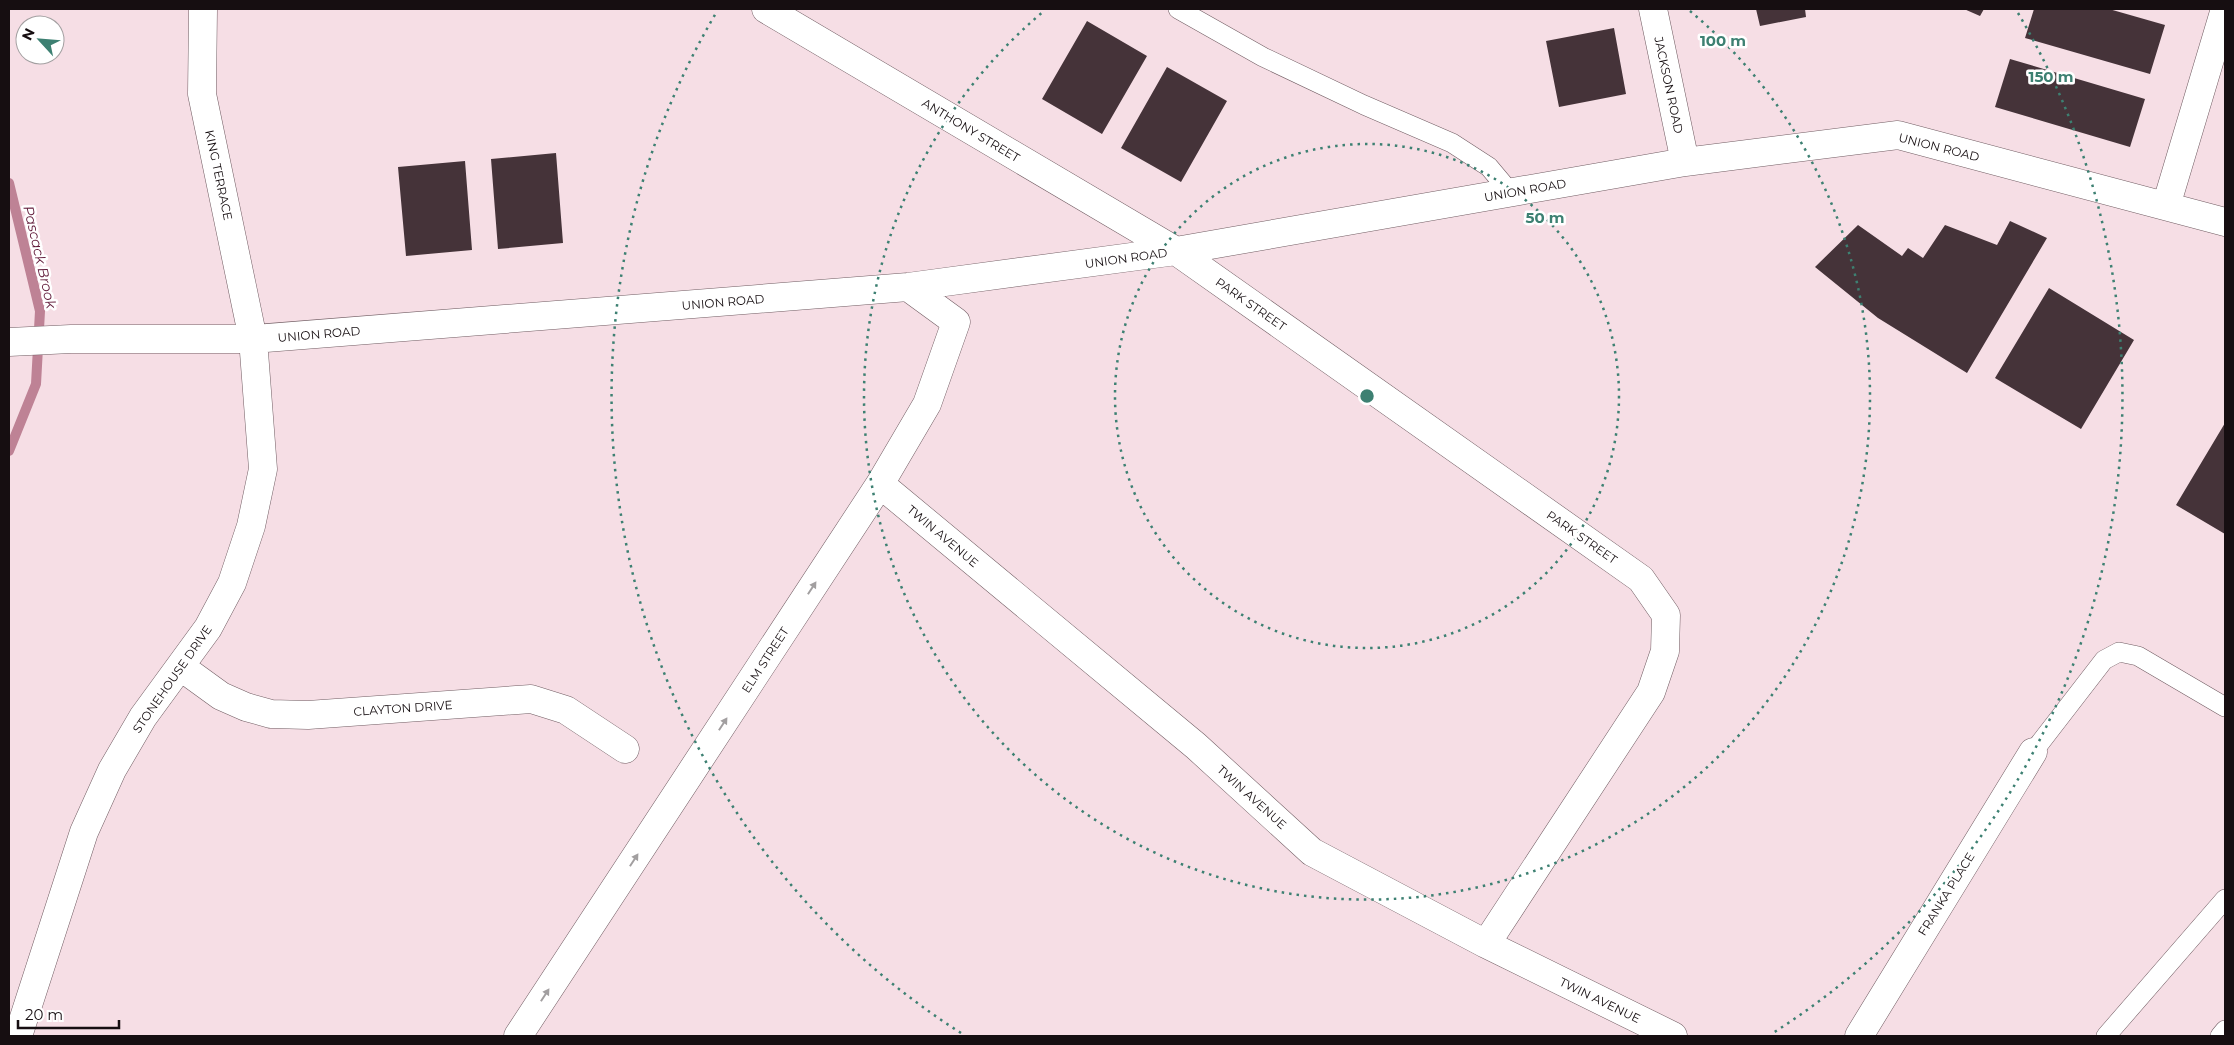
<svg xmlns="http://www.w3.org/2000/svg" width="2234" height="1045" font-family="Montserrat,sans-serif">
<rect width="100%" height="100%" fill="#f6dee5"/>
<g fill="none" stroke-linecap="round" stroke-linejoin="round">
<path stroke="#be8295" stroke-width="10" d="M9,183L40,311L36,384L9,451"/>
</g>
<path fill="#453339" d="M1756,9H1805L1806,17L1760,26Z
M1964,9H1984L1980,16Z
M2034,9H2109L2165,25L2150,74L2025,38Z
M1087,21L1147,56L1102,134L1042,99Z
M1614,28L1626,94L1559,107L1546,41Z
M2010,59L2145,99L2130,147L1995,107Z
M1167,67L1227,101L1181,182L1121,148Z
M556,153L563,243L498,249L491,159Z
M465,161L472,250L406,256L398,167Z
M2010,221L2047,238L1967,373L1878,318L1815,267L1858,225L1902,256L1908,248L1923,258L1945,225L1997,245Z
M2049,288L2134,340L2081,429L1995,378Z
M2225,423V534L2176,505Z"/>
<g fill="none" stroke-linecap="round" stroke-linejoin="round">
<defs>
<path id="service" d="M1178,9L1263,57L1364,105L1452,143L1489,167L1510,192
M2033,752L2104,660L2119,652L2138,656L2225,707
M2106,1036L2225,899
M2220,1036L2225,1030"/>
<path id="minor" d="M766,9L1176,251L1641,579L1666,615L1665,651L1651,692L1486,944
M1653,9L1685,162
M2166,206L2225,9
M9,342L71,339H253L908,287L1176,251L1685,162L1898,135L2225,222
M880,484L1196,746L1312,852L1486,944L1673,1036
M181,667L221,696L246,707L271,714L308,715L531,699L566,710L625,749
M18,1036L84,832L112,770L143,717L208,628L232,583L251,526L263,469L253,339L202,94L203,9
M518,1036L880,484L927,404L956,322L908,287
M1859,1036L2033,752"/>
</defs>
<use href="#service" stroke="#715d63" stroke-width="20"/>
<use href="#minor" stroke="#715d63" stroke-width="29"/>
<use href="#service" stroke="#fff" stroke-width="19"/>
<use href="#minor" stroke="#fff" stroke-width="28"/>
</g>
<defs><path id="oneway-solid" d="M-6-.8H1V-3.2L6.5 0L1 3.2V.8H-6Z" transform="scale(1.25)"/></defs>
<g fill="#a29fa0">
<use href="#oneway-solid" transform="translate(812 588) rotate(-57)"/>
<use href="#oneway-solid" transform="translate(723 724) rotate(-57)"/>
<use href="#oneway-solid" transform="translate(634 860) rotate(-57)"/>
<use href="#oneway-solid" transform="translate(545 995) rotate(-57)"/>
</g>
<g fill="none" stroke="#3d8072" stroke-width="2.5" stroke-dasharray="2.5 5">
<circle cx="1367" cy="396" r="252"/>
<path d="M1690 11A503 503 0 1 1 1044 11"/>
<path d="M961 1033A755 755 0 0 1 716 13M2018 13A755 755 0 0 1 1773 1033"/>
</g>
<g text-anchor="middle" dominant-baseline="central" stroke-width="5" stroke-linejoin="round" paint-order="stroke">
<g font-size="12" fill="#160e11" stroke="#fff">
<text transform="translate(1669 85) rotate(78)">JACKSON ROAD</text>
<text transform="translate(971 130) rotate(31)">ANTHONY STREET</text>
<text transform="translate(1939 147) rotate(14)">UNION ROAD</text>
<text transform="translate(219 175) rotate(78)">KING TERRACE</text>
<text transform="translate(1525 190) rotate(-10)">UNION ROAD</text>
<text transform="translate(1126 258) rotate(-8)">UNION ROAD</text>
<text transform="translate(723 302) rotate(-5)">UNION ROAD</text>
<text transform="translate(1251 304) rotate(35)">PARK STREET</text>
<text transform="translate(319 334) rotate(-5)">UNION ROAD</text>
<text transform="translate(943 536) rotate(40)">TWIN AVENUE</text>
<text transform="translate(1582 537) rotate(35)">PARK STREET</text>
<text transform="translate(765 660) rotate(-57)">ELM STREET</text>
<text transform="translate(172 679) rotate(-55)">STONEHOUSE DRIVE</text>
<text transform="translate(403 708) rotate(-4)">CLAYTON DRIVE</text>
<text transform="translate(1252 797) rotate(42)">TWIN AVENUE</text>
<text transform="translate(1946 894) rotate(-58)">FRANKA PLACE</text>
<text transform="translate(1600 1000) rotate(26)">TWIN AVENUE</text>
</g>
<g font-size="14" font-style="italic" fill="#5d1535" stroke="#fff">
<text transform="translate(40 257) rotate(77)">Pascack Brook</text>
</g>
</g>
<circle cx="1367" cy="396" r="8" fill="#3d8072" stroke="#fff" stroke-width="2.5"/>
<g font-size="15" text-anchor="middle" font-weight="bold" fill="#3d8072" stroke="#fff" stroke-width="5" stroke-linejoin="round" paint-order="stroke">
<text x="1723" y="46">100 m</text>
<text x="2051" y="82">150 m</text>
<text x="1545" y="223">50 m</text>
</g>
<rect width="2234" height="1045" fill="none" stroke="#160e11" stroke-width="20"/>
<g transform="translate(40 40) rotate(296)"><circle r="24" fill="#ffffff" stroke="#a29fa0"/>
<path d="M0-4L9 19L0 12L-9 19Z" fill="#3d8072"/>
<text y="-8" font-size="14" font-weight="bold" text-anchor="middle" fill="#160e11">N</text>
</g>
<path d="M18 1020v8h101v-8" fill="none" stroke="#160e11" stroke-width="2.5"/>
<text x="25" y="1020" font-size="15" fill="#160e11" stroke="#ffffff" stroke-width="4" paint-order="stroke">20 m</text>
</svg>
